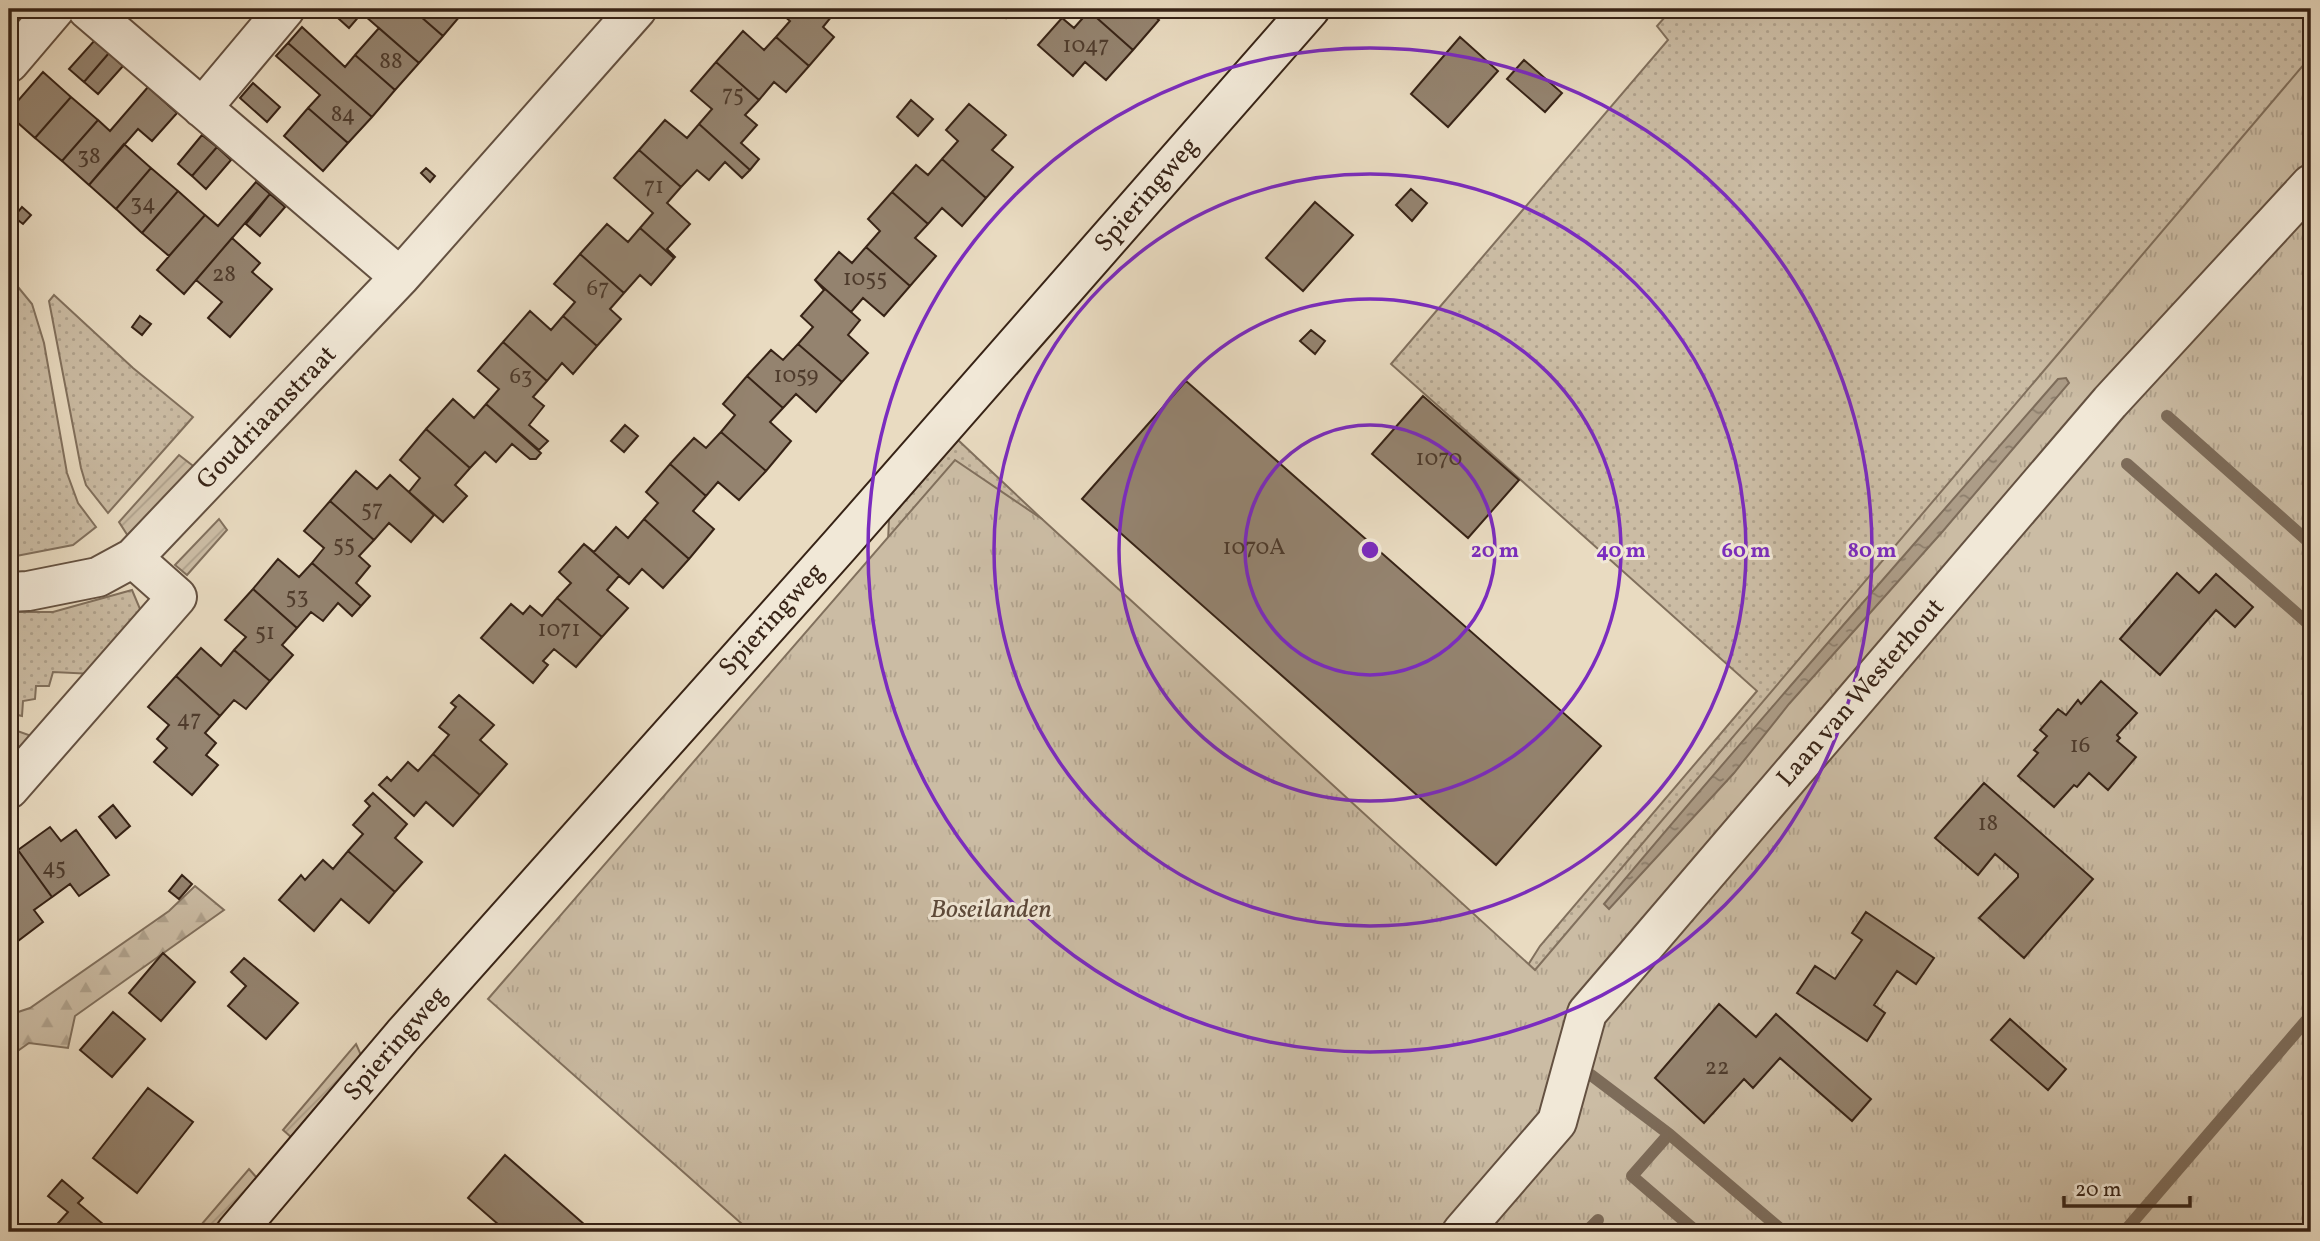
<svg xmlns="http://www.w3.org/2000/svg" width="2320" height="1241" font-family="Vollkorn,serif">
<defs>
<pattern id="grass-dots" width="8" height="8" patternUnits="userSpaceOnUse" patternTransform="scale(1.75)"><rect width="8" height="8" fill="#cbbca4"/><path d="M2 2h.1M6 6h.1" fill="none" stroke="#afa18c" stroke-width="1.8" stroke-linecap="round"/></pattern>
<pattern id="forest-firs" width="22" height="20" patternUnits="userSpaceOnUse" patternTransform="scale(1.75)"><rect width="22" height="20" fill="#cbbca4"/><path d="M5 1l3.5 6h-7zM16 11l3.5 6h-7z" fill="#afa18c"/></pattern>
<pattern id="park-tufts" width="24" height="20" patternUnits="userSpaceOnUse" patternTransform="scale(1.75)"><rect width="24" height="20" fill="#cbbca4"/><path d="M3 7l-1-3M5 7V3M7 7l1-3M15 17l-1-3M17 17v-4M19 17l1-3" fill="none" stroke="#afa18c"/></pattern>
<pattern id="garden-furrows" width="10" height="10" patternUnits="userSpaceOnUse" patternTransform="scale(1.75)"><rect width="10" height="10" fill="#cbbca4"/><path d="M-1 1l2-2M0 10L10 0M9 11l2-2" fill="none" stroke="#afa18c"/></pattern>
<pattern id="water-ripples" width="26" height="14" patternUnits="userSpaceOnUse" patternTransform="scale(1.75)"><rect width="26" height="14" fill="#ac9c87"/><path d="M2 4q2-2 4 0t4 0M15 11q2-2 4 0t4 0" fill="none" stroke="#8d7f6d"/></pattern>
</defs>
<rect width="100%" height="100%" fill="#e9dbc1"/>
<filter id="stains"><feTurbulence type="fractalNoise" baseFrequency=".00286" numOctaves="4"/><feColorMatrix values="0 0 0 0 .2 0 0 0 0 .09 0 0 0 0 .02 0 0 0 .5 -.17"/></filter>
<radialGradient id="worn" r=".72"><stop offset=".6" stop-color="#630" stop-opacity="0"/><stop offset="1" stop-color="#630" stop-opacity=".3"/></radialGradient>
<path fill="url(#grass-dots)" stroke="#81705d" stroke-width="2" d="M1672,9H2311V149L1567,1050L887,565L889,519L958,440L1042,519L1064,562L1528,965L1540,946L1757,691L1391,364L1668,40L1657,26Z
M9,276L32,304L44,343L67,473L78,503L96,527L73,545L11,557H9Z
M54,295L133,368L193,417L108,513L86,485L81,468L49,301Z
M132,590L143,616L94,674L53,672L49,686H36L35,699L23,701L22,716L13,714L9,722V612H53Z"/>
<path fill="url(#forest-firs)" stroke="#81705d" stroke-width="2" d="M9,728L40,739L9,766Z
M195,886L224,910L75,1016L68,1048L29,1043L9,1057V1015L30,1008L169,911Z"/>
<path fill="url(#park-tufts)" stroke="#81705d" stroke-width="2" d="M2311,56V1232H751L488,999L955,460L1042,519L1535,970Z"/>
<path fill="url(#garden-furrows)" stroke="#81705d" stroke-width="2" d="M179,455L201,472L128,536L119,522Z
M219,519L227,530L187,575L175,565Z
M356,1044L361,1055L291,1137L283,1130Z
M249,1169L257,1178L210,1232H195Z"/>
<path fill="url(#water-ripples)" stroke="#7d6c5a" stroke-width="2" d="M2066,378L2069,383L1943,531L1789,704L1734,773L1609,909L1604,904C1752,727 1906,554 2058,379Z"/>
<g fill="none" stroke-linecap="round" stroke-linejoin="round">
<path stroke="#7d6c5a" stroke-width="12" d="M2167,416L2311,544
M2127,464L2311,626
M1591,1075L1669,1134L1784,1232
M1669,1134L1632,1176L1697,1232
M1586,1232L1598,1220
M2124,1232L2311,1015"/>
</g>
<path fill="#94836f" stroke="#372316" stroke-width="2" d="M12,9H33L24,19Z
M328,9H357L362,13L349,28Z
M357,9H385L391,14L396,9H412L443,36L419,63Z
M412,9H466L443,36Z
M776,9H833L836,11L823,27L834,37L809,66L776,37L790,21Z
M999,9H1014L1006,18L998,11Z
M1090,9H1146L1159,20L1133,50L1089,11Z
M1089,11L1133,50L1106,80L1085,62L1073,76L1038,45L1062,18L1074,28Z
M302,27L345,67L355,55L395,90L372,117L288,43Z
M379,28L419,63L395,90L355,55Z
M743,31L764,50L776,37L809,66L786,92L774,82L759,100L716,62Z
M1460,37L1498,71L1448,127L1411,94Z
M94,41L109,53L84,82L69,69Z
M288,43L372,117L348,143L308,108L320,95L276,56Z
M109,53L123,66L98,94L84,82Z
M1524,60L1562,93L1545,112L1507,79Z
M716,62L759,100L745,115L757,125L741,143L759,159L750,170L699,124L712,109L691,91Z
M43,72L71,97L35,138L9,115V111Z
M253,83L280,107L267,122L240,98Z
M148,87L177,113L152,141L138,129L89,185L62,161L98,120L110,131Z
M71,97L98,120L62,161L35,138Z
M911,100L933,119L918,136L897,117Z
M969,104L1006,135L992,150L1013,167L986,198L942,159L958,141L946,130Z
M308,108L348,143L323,171L284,136Z
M665,120L687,138L699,124L750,170L742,178L725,162L709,180L697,170L681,187L639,150Z
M202,135L217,147L192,176L178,164Z
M124,144L151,168L116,209L89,185Z
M217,147L231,160L206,189L192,176Z
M639,150L681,187L667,203L690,224L667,249L675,257L674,258L640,228L653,213L614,178Z
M942,159L986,198L962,226L942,208L928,224L892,192L916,165L928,175Z
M151,168L178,191L142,233L116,209Z
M426,168L435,176L430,182L421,173Z
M256,182L270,194L184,294L157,270L205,215L218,226Z
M1411,189L1427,203L1412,221L1396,205Z
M178,191L205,215L169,256L142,233Z
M892,192L928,224L915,238L936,256L910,286L866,247L880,231L868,219Z
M270,194L285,207L260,236L246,224Z
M1315,202L1353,235L1303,291L1266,258Z
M22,207L31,215L23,224L14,217Z
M607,224L628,242L640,228L674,258L651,285L640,275L624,293L580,254Z
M232,238L260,263L252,272L272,289L230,337L208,318L222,302L196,280Z
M866,247L910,286L884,316L863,298L851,312L815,280L839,252L852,263Z
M580,254L624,293L610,309L621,319L597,346L563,316L575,302L554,284Z
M815,280L860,320L848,335L868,353L842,382L798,344L813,327L801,316L824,290Z
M530,311L551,330L563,316L597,346L573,374L562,363L547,381L503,342Z
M140,316L151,324L142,335L132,327Z
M1311,330L1325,341L1315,354L1300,341Z
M503,342L547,381L533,397L544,406L529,425L548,441L539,450L486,404L499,389L478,371Z
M798,344L842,382L816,412L796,394L783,408L747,376L771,350L783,360Z
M747,376L783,408L770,422L791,441L766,471L721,432L735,415L723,404Z
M1186,381L1601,746L1496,865L1082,499Z
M1423,396L1519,480L1468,538L1372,454Z
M453,399L474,418L486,404L541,453L536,459H530L512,444L496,462L485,452L470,468L426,429Z
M625,425L638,436L624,452L611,441Z
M426,429L470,468L455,485L467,496L443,522L409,492L420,478L400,460Z
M721,432L766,471L739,500L718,482L706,496L670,464L694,438L706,448Z
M670,464L706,496L693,511L714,529L689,559L644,519L658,503L646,492Z
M356,471L377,489L390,475L434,515L411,542L389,523L374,540L330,501Z
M330,501L374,540L359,556L370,566L356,583L370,596L361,606L312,563L324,548L304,531Z
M644,519L689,559L663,588L642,569L629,584L584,544L594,552L616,527L628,538Z
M584,544L629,584L619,576L607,590L628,608L602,637L557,598L571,583L559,572Z
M278,559L299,577L312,563L361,606L352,616L338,603L323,621L311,612L297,628L253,589Z
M2177,573L2199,593L2216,574L2253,607L2235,627L2216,610L2160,675L2120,639Z
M253,589L297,628L282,645L293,655L270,681L234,650L246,637L225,620Z
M557,598L602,637L576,667L554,649L543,661L548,665L533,683L481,638L511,604L523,614L530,606L542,616Z
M201,648L221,666L234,650L270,681L246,709L234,700L220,716L176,676Z
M176,676L220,716L205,733L216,743L206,755L218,765L192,795L154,762L167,748L157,739L169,725L148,707Z
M2101,681L2137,713L2117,735L2120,738L2117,741L2136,757L2108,790L2089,773L2077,787L2074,785L2054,807L2018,776L2038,753L2034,750L2047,736L2040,730L2058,709L2066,715L2078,700L2081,704Z
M459,695L494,725L480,740L507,764L480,795L433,754L449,735L439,727L456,707L451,703Z
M433,754L480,795L453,826L426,802L414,816L379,785L387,777L391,781L408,762L418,771Z
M1984,783L2093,879L2024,958L1979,918L2018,877V874L1995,854L1978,875L1935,838Z
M373,793L407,824L395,838L422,862L395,892L348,851L363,834L353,825L370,806L365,801Z
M113,805L130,826L116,838L99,817Z
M50,827L61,841L76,830L109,875L79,896L70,884L52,897L18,850Z
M18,850L52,897L34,910L43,922L14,944L9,937V857Z
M348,851L395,892L369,923L341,899L314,931L279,900L301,875L305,880L323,860L333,869Z
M182,875L192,884L179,899L169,891Z
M1866,912L1934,958L1916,984L1897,971L1874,1005L1885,1013L1867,1041L1797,993L1815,966L1835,979L1862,940L1852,933Z
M163,953L195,982L161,1021L129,993Z
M244,958L298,1003L266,1039L228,1006L246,986L231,972Z
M1719,1004L1756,1037L1776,1014L1871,1099L1852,1121L1780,1058L1753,1088L1744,1079L1704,1123L1655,1078Z
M113,1012L145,1039L112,1077L80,1050Z
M2010,1019L2066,1069L2048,1090L1991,1040Z
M148,1088L193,1122L137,1193L93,1158Z
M505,1155L593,1232H507L468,1198Z
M62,1180L83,1198L78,1203L103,1224L96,1232H50L68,1212L48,1196Z"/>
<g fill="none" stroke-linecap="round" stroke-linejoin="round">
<defs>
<path id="street" d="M87,9L400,277
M9,63L55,9
M202,108L285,9
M9,592L28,591L98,577L133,558L400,277L637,9
M9,789L177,597L133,558
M1462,1232L1557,1122L1587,1013L2110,402L2311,184"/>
<path id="secondary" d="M236,1232L403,1035L840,545L1310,9"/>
</defs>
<use href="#street" stroke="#645141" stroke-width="42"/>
<use href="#secondary" stroke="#372316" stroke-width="42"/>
<use href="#street" stroke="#f1e8d7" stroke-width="38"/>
<use href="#secondary" stroke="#f1e8d7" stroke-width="38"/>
</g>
<g fill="none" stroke="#7b2cbf" stroke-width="3.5">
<circle cx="1370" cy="550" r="125"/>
<circle cx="1370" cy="550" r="251"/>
<circle cx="1370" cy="550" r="376"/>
<circle cx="1370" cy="550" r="502"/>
</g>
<g text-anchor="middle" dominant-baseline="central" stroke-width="6" stroke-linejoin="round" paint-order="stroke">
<g font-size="23" fill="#4e3b2c">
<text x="1086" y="46">1047</text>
<text x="391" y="62">88</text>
<text x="733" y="95">75</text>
<text x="343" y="115">84</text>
<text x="89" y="157">38</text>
<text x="654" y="187">71</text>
<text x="143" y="204">34</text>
<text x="224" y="275">28</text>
<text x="865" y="279">1055</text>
<text x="598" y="289">67</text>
<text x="796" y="376">1059</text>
<text x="521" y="377">63</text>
<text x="1439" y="459">1070</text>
<text x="372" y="510">57</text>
<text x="344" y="545">55</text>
<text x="1254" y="548">1070A</text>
<text x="297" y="597">53</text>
<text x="559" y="630">1071</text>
<text x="265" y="633">51</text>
<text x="189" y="720">47</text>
<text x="2080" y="746">16</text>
<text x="1988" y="824">18</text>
<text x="54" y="868">45</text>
<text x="1717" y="1068">22</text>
</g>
<g font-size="26" fill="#372316" stroke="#f1e8d7">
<text transform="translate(1147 195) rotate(-49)">Spieringweg</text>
<text transform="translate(267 418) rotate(-46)">Goudriaanstraat</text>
<text transform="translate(772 620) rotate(-48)">Spieringweg</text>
<text transform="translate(1861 693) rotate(-49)">Laan van Westerhout</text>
<text transform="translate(396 1044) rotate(-49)">Spieringweg</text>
</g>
<g font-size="26" font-style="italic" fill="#5c493a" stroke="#f1e8d7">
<text x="991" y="910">Boseilanden</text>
</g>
</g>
<circle cx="1370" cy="550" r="10" fill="#7b2cbf" stroke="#f1e8d7" stroke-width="3.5"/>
<g font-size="21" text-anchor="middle" font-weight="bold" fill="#7b2cbf" stroke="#f1e8d7" stroke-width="6" stroke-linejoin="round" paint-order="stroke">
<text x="1495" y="557">20 m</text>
<text x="1621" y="557">40 m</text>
<text x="1746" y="557">60 m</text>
<text x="1872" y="557">80 m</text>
</g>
<rect width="2320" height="1241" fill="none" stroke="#e9dbc1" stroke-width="35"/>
<rect x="10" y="10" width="2299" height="1220" fill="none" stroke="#372316" stroke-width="3.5"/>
<rect x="18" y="18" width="2285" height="1206" fill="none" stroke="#372316" stroke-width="2"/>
<path d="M2064 1196v10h126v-10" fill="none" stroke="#372316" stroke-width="3.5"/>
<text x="2075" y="1196" font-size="21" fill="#372316" stroke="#f1e8d7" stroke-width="5" paint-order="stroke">20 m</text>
<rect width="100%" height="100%" filter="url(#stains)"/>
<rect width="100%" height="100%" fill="url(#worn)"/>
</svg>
